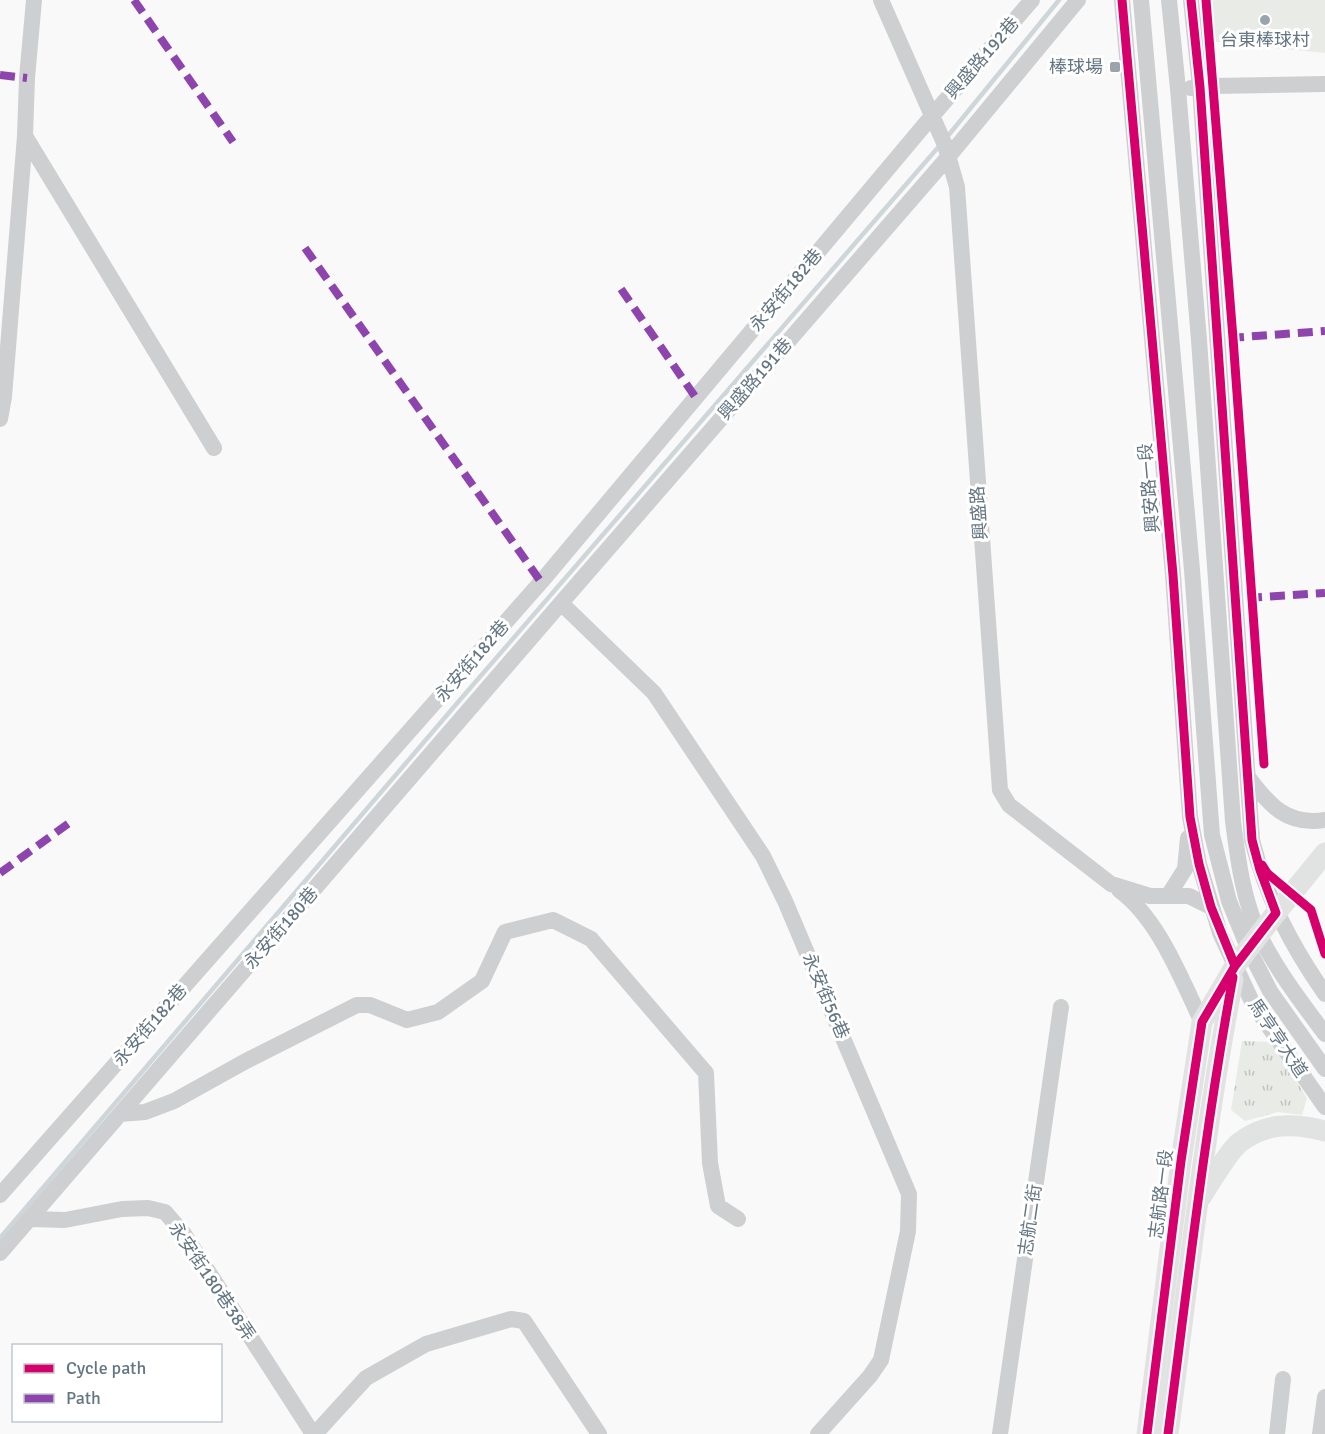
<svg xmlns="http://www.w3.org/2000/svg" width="1325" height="1434" font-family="Signika,'Noto Sans TC',sans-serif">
<defs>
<pattern id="grass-tufts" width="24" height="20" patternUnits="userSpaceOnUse" patternTransform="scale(1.5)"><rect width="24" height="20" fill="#e8ebe6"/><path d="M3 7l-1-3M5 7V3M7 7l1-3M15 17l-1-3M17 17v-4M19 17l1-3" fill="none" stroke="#c0c3c0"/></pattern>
</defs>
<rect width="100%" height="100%" fill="#f9f9f9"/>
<path fill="url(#grass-tufts)" d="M1242,1041L1272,1042L1307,1098L1302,1115L1278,1112L1245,1121L1231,1110Z"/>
<path fill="#e8ebe6" d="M1205,0H1325V53L1207,41Z"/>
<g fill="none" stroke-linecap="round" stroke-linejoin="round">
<path stroke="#ced6d9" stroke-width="4.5" d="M947,137L1059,0
M0,1238L459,701L941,144"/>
<path stroke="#cecfd0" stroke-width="16" d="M881,0L945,145L957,187L1000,790L1009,805L1111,884L1150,896H1189L1211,907
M1122,0L1173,575L1190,817L1199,864L1220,933L1253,1004L1325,1107
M1141,0L1192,570L1212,835L1229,901L1249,950L1270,991L1325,1069
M1169,0L1178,89L1199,340L1233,821C1238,860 1243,901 1261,938C1278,972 1302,1003 1325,1034
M1191,0L1200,87L1252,840C1267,899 1291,945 1325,994
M1191,88L1213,86L1325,84
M25,136L214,448
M0,419L4,397L25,136L27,78L34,0
M561,603L654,693L763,856L785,901L909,1194L908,1231L881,1360L870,1376L818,1434
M1248,777C1269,805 1287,826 1325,820
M1119,890C1159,919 1181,979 1202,1022
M1168,896L1185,869L1188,838
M120,1114L145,1112L174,1101L246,1061L357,1005H370L407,1020L438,1012L482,981L505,932L553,920L591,939L706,1073L710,1163L718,1206L738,1219
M0,1195L541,582L932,116L1032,0
M30,1219L65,1220L122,1209L148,1208L165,1212L184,1234L313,1434
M0,1253L561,603L949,156L1078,0
M315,1434L366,1378L426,1344L511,1319L524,1321L599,1434
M1000,1434L1061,1007
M1277,1434L1283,1379
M1320,1434L1325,1397"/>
<path stroke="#e1e2e2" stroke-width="21" d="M1201,1197C1210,1183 1228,1152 1239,1143C1265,1122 1295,1123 1325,1131
M1147,1434L1181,1161L1202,1022L1235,966L1276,913L1325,853
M1168,1434C1188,1283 1204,1130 1233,980"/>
<path stroke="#8e44ad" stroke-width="8" stroke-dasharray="15 8" stroke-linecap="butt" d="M134,0L233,142
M0,75L27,78
M305,248L541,582
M621,289L696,398
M1229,338L1325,331
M1247,598L1325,593
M0,873L72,821"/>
<defs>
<path id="cycleway" d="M1122,0L1173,575L1190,817L1199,864L1211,907L1235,966
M1206,0L1233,338L1264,764
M1262,865L1267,873L1311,910L1325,954
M1147,1434L1181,1161L1202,1022L1235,966L1276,913L1260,870L1252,840L1200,87L1191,0
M1168,1434C1188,1281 1205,1128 1233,977"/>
</defs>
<use href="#cycleway" stroke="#fff" stroke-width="13"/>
<use href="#cycleway" stroke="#d6006c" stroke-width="9"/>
</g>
<g fill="#99a4ac" stroke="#fff" stroke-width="2">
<circle cx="1265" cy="20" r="6"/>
<rect x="1109" y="61" width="12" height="12" rx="3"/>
</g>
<g text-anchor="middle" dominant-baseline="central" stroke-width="6" stroke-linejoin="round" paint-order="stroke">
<g font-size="18" fill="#657683" stroke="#fff">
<text x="1265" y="40">台東棒球村</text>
<text x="1103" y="67" text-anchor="end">棒球場</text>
</g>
<g font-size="18" fill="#657683" stroke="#fff">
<text transform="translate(982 58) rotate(-49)">興盛路192巷</text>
<text transform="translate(786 290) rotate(-50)">永安街182巷</text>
<text transform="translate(755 379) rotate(-49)">興盛路191巷</text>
<text transform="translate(1149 488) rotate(-95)">興安路一段</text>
<text transform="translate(979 513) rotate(-94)">興盛路</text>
<text transform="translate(472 661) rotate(-49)">永安街182巷</text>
<text transform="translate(281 928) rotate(-49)">永安街180巷</text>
<text transform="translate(826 996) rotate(67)">永安街56巷</text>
<text transform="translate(150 1025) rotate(-49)">永安街182巷</text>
<text transform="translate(1278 1038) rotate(56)">馬亨亨大道</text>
<text transform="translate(1161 1194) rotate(-83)">志航路一段</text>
<text transform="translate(1030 1220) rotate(-82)">志航二街</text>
<text transform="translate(212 1281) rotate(56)">永安街180巷38弄</text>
</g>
</g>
<rect x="12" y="1344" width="210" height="78" fill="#ffffff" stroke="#c1c8cd" stroke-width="1.5"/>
<rect x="24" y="1364" width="30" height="9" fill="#d6006c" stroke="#c1c8cd" stroke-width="1.5"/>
<text x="66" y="1374" font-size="18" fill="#657683">Cycle path</text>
<rect x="24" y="1394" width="30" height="9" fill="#8e44ad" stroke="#c1c8cd" stroke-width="1.5"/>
<text x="66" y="1404" font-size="18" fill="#657683">Path</text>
</svg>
